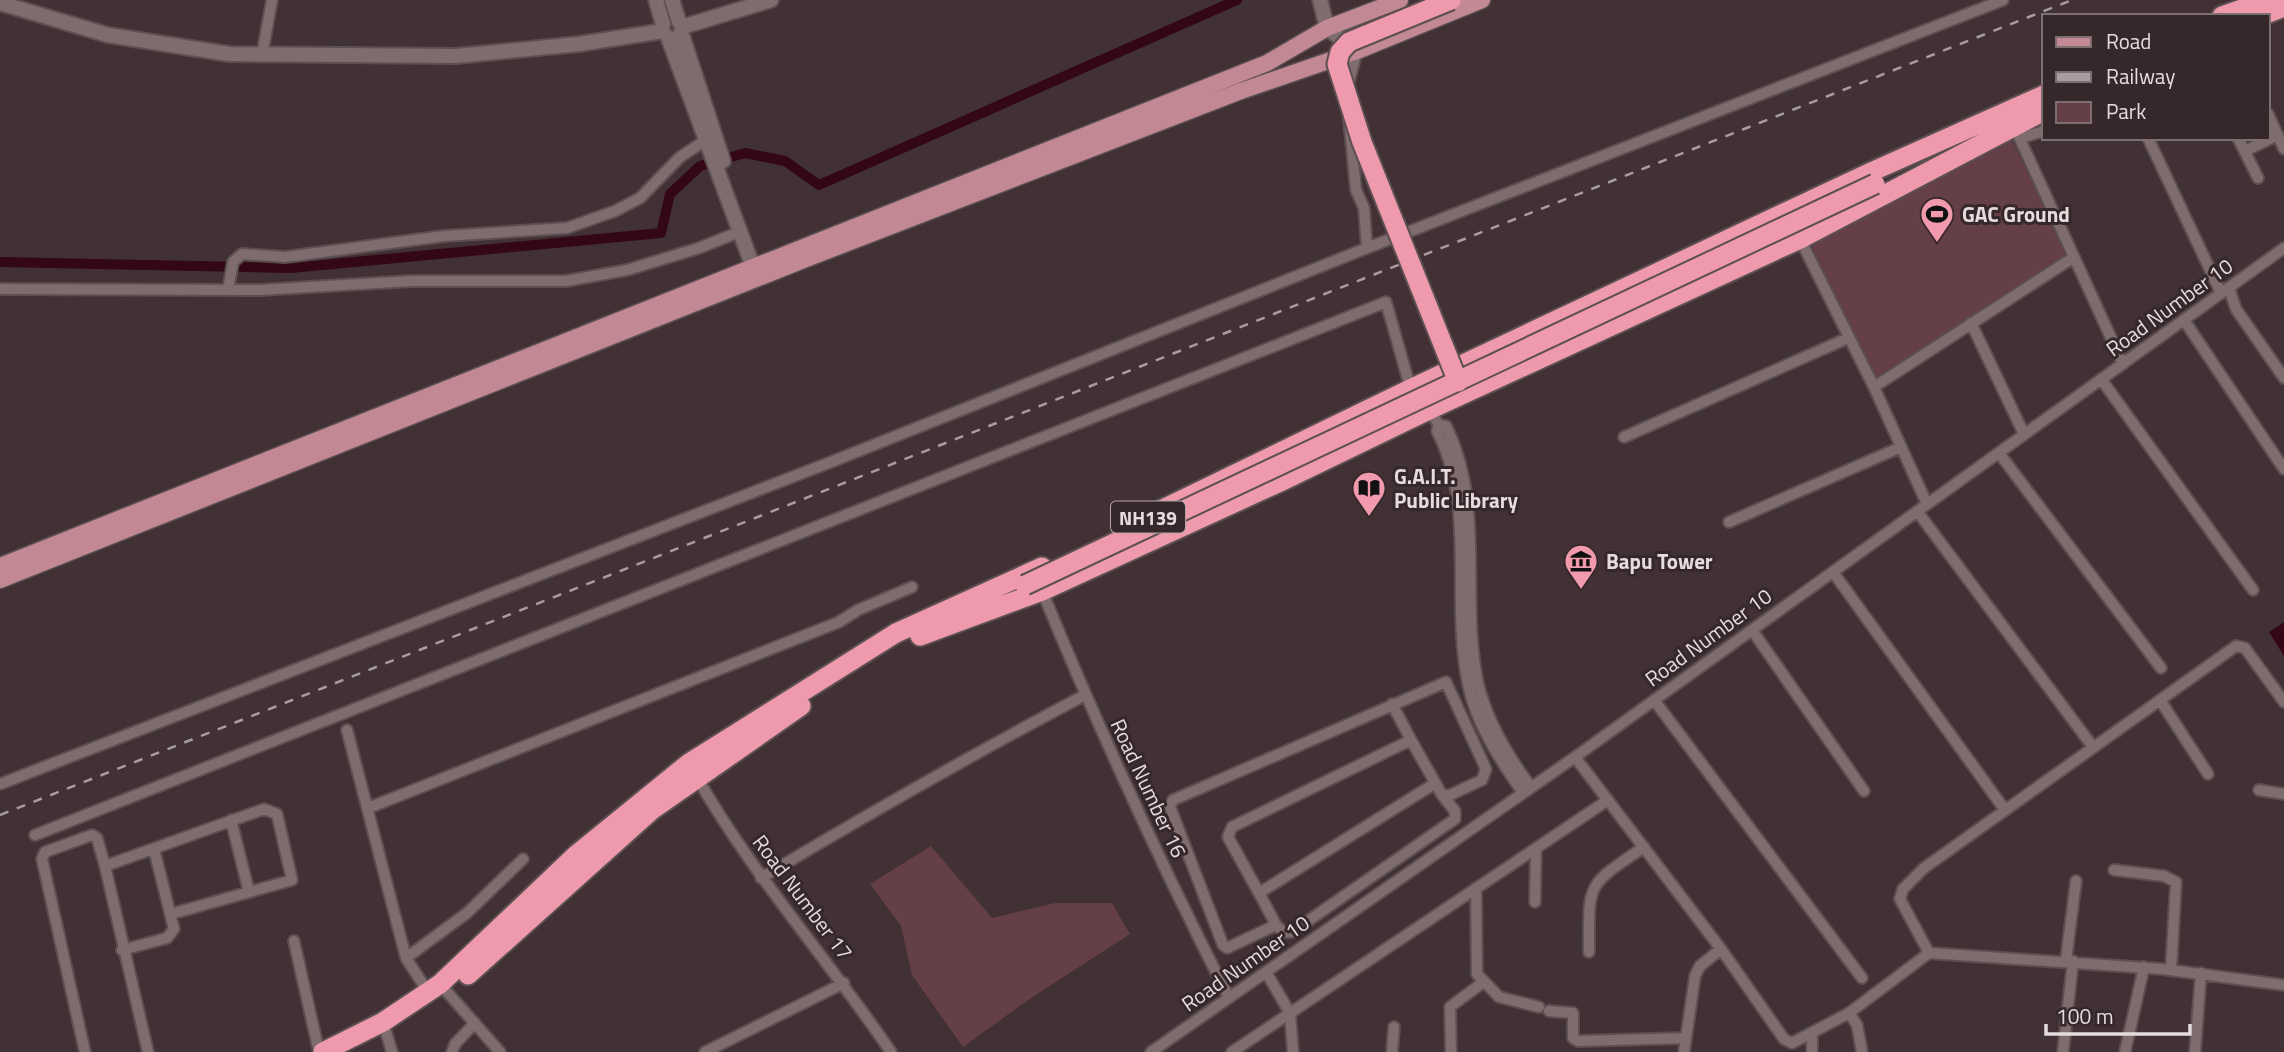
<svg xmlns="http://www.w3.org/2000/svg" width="2284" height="1052" font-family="'Titillium Web',sans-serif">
<rect width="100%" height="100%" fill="#413134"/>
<path fill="#643f47" d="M2010,136L2065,250L2064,256L1878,379L1871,376L1809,240Z
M931,846L992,918L1055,903H1112L1130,934L1028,1000L963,1047L912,975L901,926L870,884Z"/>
<path fill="#330715" d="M2284,622V656L2269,632Z"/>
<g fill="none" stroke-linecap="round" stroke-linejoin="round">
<path stroke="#330715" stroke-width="10" d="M0,262L291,268L661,233L670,194L700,166L745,153L785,161L819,185L1237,0"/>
<defs>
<path id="street" d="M262,55L272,0
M1348,85L1357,51
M2268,114L2284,149
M2014,126L2123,364
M2020,138L2044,131
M2148,138L2221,293
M2239,140L2258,178
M2245,151L2278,135
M1800,239L1874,387L1927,504
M1367,248L2003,0
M2229,288L2236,309L2284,378
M0,289L260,290L411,281H566L627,270L699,248L739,232
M228,290L233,262L242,254L285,257L444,236L567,228L615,211L640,198L680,157L706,140
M2184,320L2284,469
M1971,323L2024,434
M2101,379L2253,590
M1874,387L2074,257
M1427,407L1439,425L1446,426C1486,506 1460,599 1478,683C1487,722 1508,756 1531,787
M1439,425L1437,431C1477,509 1450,600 1468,684C1476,724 1500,760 1523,793
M1624,437L1848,338
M1999,453L2161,668
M1917,511L2093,747
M1729,522L1901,447
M1833,572L2005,810
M1042,591C1099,729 1161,865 1229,998
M1752,630L1864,791
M1654,700L1862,978
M2160,700L2208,774
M1392,704L1411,740
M347,730L406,958L428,992
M1575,757L1721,949L1784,1039L1792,1043L1849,1013L1929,953L1900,899L1903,889L1924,868L2236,646L2245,648L2284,702
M695,774C751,873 827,958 891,1052
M0,784L831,462L1367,248L1364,208L1356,190L1349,119
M2259,790L2284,794
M368,808L839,622L858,610L912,587
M231,820L249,892
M35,835L1386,302L1411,390
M105,866L264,809L277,814L292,880L171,914
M2114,870L2164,876L2176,882L2171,970
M761,878C868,814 975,753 1085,695
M1476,888L1477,974L1499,997L1539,1007
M1259,893L1276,925L1227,948L1223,945L1170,807L1173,800L1446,682L1486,769L1482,780L1450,795H1442L1411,740L1232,827L1228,837L1259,893L1434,784
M1535,902L1536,848
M1276,925L1283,932H1292L1455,819V811L1442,795
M294,941L319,1052
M122,950L167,938L174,929L154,849
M1589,952C1589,882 1585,887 1644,847
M1929,953L2162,969L2284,985
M406,958L467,913L523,859
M2066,960L2076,881
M1266,972L1290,1013L1293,1052
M440,984L500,1052
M1549,1011L1573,1013V1038L1578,1041L1686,1038
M1849,1013L1857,1025L1862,1052
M383,1022L392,1052
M1812,1035V1052
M85,1052L42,859L45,852L92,835L97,838L105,866L148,1052
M452,1052L455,1044L475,1023
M705,1052L844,983
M1151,1052L1575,757L2284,248
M1232,1052L1608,800
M1392,1052L1394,1027
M1451,1052L1450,1007L1482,983
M1684,1052L1695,976L1700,966L1721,949
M2063,1052L2073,961
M2125,1052L2144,967
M2195,1052L2201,973"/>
<path id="secondary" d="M656,0L663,24
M672,0L679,22
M1320,0L1327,28L1353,48
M0,3L108,35L229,54L456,56L579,44L663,31
M682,27L771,0
M681,32L723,161
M668,37L756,275"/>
<path id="primary" d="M0,566L1267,63L1327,28L1400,0
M0,580L806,259L1241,91L1357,51L1482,0"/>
<path id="highway" d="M2222,16L2267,0
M2261,16L2284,7
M1136,522L1410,389L1871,172L2044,95
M920,636L1042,591L1280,482L1429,410L1800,239L2044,111
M468,975L652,810L801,706
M323,1052L383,1022L440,984L577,854L689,763L896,633L1042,567"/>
</defs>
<use href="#street" stroke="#5c4f52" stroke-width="14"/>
<use href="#secondary" stroke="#5c4f52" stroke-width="18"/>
<use href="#primary" stroke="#5c4f52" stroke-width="19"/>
<use href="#highway" stroke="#5c4f52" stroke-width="23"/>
<use href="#street" stroke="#7e6c6f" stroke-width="10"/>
<use href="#secondary" stroke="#7e6c6f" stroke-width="14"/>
<use href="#primary" stroke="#c28894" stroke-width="16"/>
<use href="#highway" stroke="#ef9aac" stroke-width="19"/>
<path stroke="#a99c9e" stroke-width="2.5" stroke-dasharray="9 9" stroke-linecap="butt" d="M0,815L2072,0"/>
<defs>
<path id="highway-bridge" d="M1451,0L1349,42L1340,52L1337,64L1362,142L1458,382
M1025,585L1875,184"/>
</defs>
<use href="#highway-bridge" stroke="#5c4f52" stroke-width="23" stroke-linecap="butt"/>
<use href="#highway-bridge" stroke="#ef9aac" stroke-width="19"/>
</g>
<defs>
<symbol id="stadium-pin" viewBox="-11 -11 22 30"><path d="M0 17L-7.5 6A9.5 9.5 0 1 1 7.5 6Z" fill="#f29aad" stroke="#36272a"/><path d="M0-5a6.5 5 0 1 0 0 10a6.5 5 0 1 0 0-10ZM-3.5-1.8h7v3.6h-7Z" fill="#111"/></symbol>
<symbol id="library-pin" viewBox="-11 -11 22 30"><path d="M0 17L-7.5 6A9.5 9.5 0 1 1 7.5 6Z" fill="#f29aad" stroke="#36272a"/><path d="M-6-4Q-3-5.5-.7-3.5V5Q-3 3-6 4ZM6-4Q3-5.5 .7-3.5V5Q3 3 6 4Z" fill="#111"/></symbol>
<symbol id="museum-pin" viewBox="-11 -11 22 30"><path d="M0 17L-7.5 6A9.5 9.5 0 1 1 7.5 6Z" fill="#f29aad" stroke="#36272a"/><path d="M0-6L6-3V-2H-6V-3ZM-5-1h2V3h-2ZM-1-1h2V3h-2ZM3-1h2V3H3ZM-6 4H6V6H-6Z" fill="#111"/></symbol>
</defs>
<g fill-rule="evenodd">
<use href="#stadium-pin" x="1918" y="195" width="38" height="52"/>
<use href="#library-pin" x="1350" y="469" width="38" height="52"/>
<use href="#museum-pin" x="1562" y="542" width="38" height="52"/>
</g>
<g text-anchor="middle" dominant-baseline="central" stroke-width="6" stroke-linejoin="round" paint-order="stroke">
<rect fill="#36272a" stroke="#b1a5a7" stroke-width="2" x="1111" y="501.5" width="74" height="31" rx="5"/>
<g font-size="19" font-weight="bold" fill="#e6dbdd">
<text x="1148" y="517">NH139</text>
</g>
<g font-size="21" font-weight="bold" fill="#e6dbdd" stroke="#36272a" text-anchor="start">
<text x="1962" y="214">GAC Ground</text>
<text x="1394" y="476">G.A.I.T.<tspan x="1394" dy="24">Public Library</tspan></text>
<text x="1606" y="561">Bapu Tower</text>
</g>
<g font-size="21" fill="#e6dbdd" stroke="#36272a">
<text transform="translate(2169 307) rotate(-36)">Road Number 10</text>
<text transform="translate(1708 637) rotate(-36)">Road Number 10</text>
<text transform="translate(1149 788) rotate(65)">Road Number 16</text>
<text transform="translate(803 897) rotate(53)">Road Number 17</text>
<text transform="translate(1245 963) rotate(-35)">Road Number 10</text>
</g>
</g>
<rect x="2042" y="14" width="228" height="126" fill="#36272a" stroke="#7c6f72" stroke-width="2"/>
<rect x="2056" y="37" width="35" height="10" fill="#c28894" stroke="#7c6f72" stroke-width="2"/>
<text x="2106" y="49" font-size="21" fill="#e6dbdd">Road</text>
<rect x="2056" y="72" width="35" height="10" fill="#a99c9e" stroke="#7c6f72" stroke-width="2"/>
<text x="2106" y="84" font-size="21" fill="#e6dbdd">Railway</text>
<rect x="2056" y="102" width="35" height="21" fill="#643f47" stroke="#7c6f72" stroke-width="2"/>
<text x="2106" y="119" font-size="21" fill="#e6dbdd">Park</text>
<path d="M2046 1024v10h144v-10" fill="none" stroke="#e6dbdd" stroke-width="3.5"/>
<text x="2056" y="1024" font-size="21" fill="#e6dbdd" stroke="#36272a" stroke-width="5" paint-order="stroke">100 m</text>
</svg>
